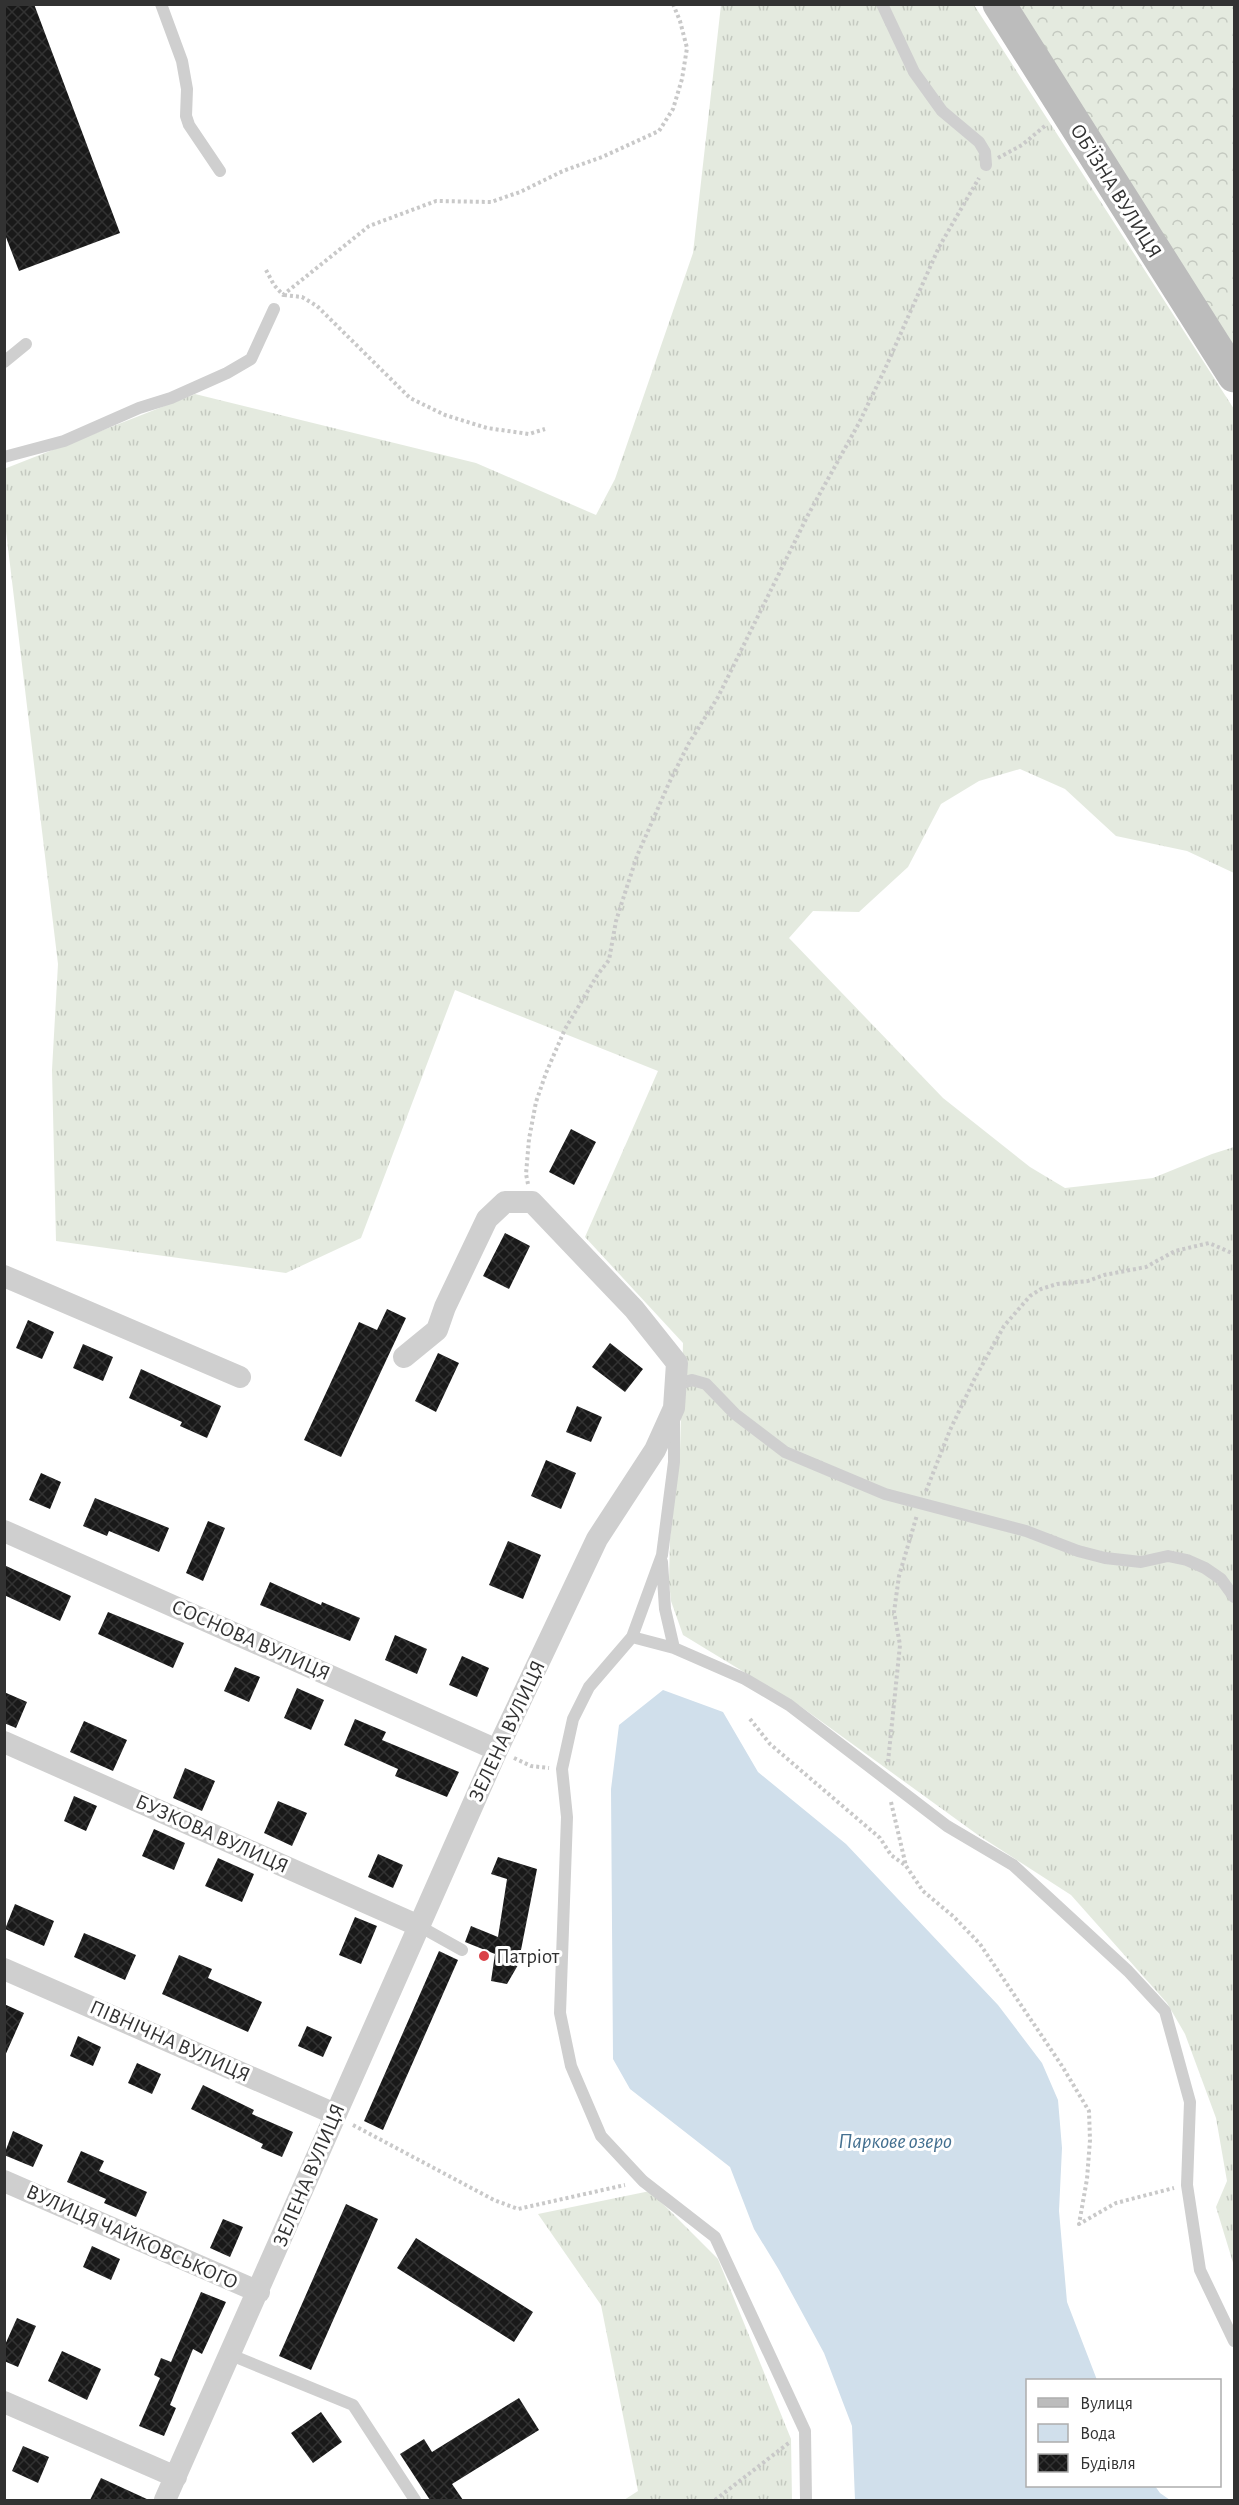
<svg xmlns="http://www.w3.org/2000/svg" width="1239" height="2505" font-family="'Alegreya Sans',sans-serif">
<defs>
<pattern id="grass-tufts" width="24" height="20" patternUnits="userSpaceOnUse" patternTransform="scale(1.5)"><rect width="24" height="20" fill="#e4eadf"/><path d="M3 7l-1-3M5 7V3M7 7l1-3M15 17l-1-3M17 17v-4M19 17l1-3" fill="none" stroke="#c4c9c0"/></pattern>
<pattern id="forest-crowns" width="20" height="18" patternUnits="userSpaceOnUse" patternTransform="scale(1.5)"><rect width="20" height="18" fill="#e4eadf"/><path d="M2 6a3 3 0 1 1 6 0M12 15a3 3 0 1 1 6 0" fill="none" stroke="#c4c9c0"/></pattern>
<pattern id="building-cross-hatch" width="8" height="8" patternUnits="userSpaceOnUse" patternTransform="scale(1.5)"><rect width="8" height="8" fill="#191919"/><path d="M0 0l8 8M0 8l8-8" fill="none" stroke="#323232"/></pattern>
</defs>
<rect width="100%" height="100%" fill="#fff"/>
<path fill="url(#grass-tufts)" d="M721,5H974L1234,409V873L1187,851L1116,836L1065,789L1020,769L979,781L941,804L908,867L859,912L813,911L789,938L943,1098L1030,1167L1065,1188L1153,1178L1212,1154L1234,1147V2266L1216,2207L1227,2181L1216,2118L1185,2034L1167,2003L1071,1895L978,1835L800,1706L683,1635L671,1601L669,1582L670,1538L680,1450L683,1343L585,1237L658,1071L455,990L361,1238L286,1273L56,1241L52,1070L58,964L5,523L4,469L195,394L476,463L596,515L615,479L693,253Z
M650,2191L718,2259L791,2439L792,2500H624L638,2491L601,2305L538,2214Z"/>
<path fill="url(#forest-crowns)" d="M1016,5H1234V348Z"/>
<path fill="#d0dfeb" d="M663,1690L723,1712L758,1772L846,1844L998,2005L1042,2063L1058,2100L1062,2148L1059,2211L1067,2302L1097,2380H1028V2486H1155L1160,2493L1170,2500H855L852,2426L824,2353L779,2270L754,2229L730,2167L630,2089L613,2059L611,1789L619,1725Z"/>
<path fill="url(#building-cross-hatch)" d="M4,4H34L120,233L19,271L4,232Z
M571,1129L596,1142L574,1185L549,1172Z
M505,1233L530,1246L509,1289L483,1276Z
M387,1309L406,1318L341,1457L304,1440L359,1322L377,1330Z
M28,1320L54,1332L42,1359L16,1348Z
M610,1343L643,1369L625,1392L592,1367Z
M83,1344L113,1357L103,1381L73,1368Z
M438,1353L459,1363L436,1412L415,1401Z
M141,1369L221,1406L207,1438L180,1426L182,1422L129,1398Z
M577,1406L602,1417L591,1442L566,1432Z
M546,1460L576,1473L561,1509L531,1496Z
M41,1473L61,1482L50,1509L29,1500Z
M95,1498L169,1528L159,1552L109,1531L107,1536L83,1526Z
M208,1521L225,1528L203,1581L186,1573Z
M508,1541L541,1555L523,1599L489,1585Z
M4,1565L71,1596L60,1621L4,1595Z
M270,1582L321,1605L322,1602L360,1618L350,1641L260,1605Z
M108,1612L184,1643L173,1668L98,1634Z
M395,1635L427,1649L417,1674L385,1660Z
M462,1656L489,1668L477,1697L449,1685Z
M235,1667L260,1677L249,1702L224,1691Z
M297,1688L324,1700L311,1730L284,1718Z
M4,1692L27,1702L16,1728L4,1723Z
M355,1719L386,1732L382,1740L459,1772L447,1797L395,1776L398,1769L344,1745Z
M84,1721L127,1740L113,1771L70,1752Z
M185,1768L215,1781L202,1811L173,1798Z
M74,1796L97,1806L86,1831L64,1821Z
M278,1801L307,1813L292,1846L264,1833Z
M154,1829L185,1843L174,1870L142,1856Z
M378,1854L403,1865L393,1888L368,1877Z
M498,1857L537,1869L518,1965L507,1984L491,1981L495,1954L465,1942L471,1926L498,1937L507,1879L491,1874Z
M218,1858L254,1874L242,1902L205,1886Z
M15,1904L54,1921L44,1946L5,1929Z
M355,1917L377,1926L361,1964L339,1955Z
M84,1933L136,1955L125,1980L74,1957Z
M439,1951L458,1960L383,2130L364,2121Z
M179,1955L212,1969L208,1978L262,2002L248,2032L162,1994Z
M4,2004L24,2013L4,2058Z
M307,2026L332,2037L323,2057L298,2046Z
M78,2036L101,2047L93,2066L70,2056Z
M137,2063L161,2074L152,2094L128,2083Z
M203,2085L254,2110L252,2114L293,2132L282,2157L261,2148L263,2144L191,2109Z
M13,2131L43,2145L33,2167L4,2155Z
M81,2151L104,2161L99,2171L147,2192L136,2217L104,2203L106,2199L67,2182Z
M346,2204L378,2219L311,2370L279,2356Z
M223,2219L243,2227L230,2257L210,2248Z
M416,2238L533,2312L514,2342L397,2268Z
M92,2246L120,2259L111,2280L83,2267Z
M201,2292L226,2302L202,2354L193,2349L170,2405L176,2408L164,2436L139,2426L160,2378L154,2375L161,2358L171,2362Z
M17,2318L36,2326L18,2367L4,2361V2347Z
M62,2351L101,2369L87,2400L48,2381Z
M519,2398L539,2430L452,2484L463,2500H430L400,2454L424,2439L432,2452Z
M321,2412L342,2442L313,2463L291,2433Z
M23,2446L49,2457L38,2483L12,2471Z
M101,2478L149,2500H90Z"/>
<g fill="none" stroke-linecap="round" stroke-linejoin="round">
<path stroke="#c9c9c9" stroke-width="4" stroke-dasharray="3 3" stroke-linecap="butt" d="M998,158L1022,145L1046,125
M266,270L274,285L283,295L369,226L436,201L491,202L520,192L563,171L602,157L659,131L673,109L682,79L687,48L680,21L673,4
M284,295L302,297L317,306L410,398L445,415L487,428L529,434L545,429
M528,1184L526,1174L529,1139L536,1102L546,1073L565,1029L598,974L609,960L616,921L623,899L637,856L669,783L689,743L718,697L808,515L859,423L885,369L939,247L979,178
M926,1491L950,1430L975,1378L1004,1326L1030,1296L1041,1289L1057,1284L1088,1281L1104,1275L1146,1267L1175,1251L1209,1243L1234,1254
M750,1719L770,1744L880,1838L891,1855L905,1865
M514,1758L531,1766L549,1768
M888,1762L900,1645L894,1612L899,1576L917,1515
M891,1802L906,1866L923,1891L954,1917L980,1944L1062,2066L1089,2111L1090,2140L1087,2179L1079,2224L1116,2203L1174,2188
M353,2125L494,2200L518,2209L625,2185
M715,2500L790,2442"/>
<path stroke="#cfcfcf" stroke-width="12" d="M161,4L182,61L187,89L186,116L189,125L220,171
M882,4L914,72L942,111L979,142L985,152L986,165
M4,362L26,344
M4,457L64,441L139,408L171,398L227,373L251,359L274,309
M676,1385L692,1380L706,1384L735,1414L785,1452L885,1494L1026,1531L1078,1551L1105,1558L1141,1562L1168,1556L1187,1560L1205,1568L1221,1579L1234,1597
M662,1562L665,1609L674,1648
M632,1637L662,1555L674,1462V1419
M419,1926L462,1950
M231,2355L353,2405L415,2500
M806,2500L805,2431L715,2237L643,2181L601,2136L571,2066L560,2013L567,1817L562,1769L573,1719L589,1687L632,1637L674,1648L745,1679L789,1705L947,1826L1013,1865L1128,1971L1165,2011L1190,2102L1187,2185L1200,2270L1234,2341"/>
<path stroke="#cfcfcf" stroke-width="22" d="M4,1276L240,1377
M4,1531L497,1750
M4,1742L419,1926
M4,1969L335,2114
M4,2181L259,2292
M4,2402L176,2477
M165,2500L497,1750L597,1539L655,1450L674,1408L677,1363L634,1309L532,1202H505L487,1219L445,1307L437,1330L404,1357"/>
<path stroke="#bcbcbc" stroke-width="33" d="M999,4L1234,376"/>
</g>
<circle fill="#da4248" stroke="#fff" stroke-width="2" cx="484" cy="1956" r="6"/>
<g text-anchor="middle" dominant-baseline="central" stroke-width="6" stroke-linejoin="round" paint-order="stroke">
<g font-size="21" fill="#323232" stroke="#fff">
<text transform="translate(1116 191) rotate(58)">ОБ’ЇЗНА ВУЛИЦЯ</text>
<text transform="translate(251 1640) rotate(24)">СОСНОВА ВУЛИЦЯ</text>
<text transform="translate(507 1731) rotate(-65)">ЗЕЛЕНА ВУЛИЦЯ</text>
<text transform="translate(212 1834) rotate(24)">БУЗКОВА ВУЛИЦЯ</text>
<text transform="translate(170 2041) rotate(24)">ПІВНІЧНА ВУЛИЦЯ</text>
<text transform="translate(309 2175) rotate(-67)">ЗЕЛЕНА ВУЛИЦЯ</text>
<text transform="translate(132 2237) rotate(24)">ВУЛИЦЯ ЧАЙКОВСЬКОГО</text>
</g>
<g font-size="21" fill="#323232" stroke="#fff" text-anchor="start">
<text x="496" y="1956">Патріот</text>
</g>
<g font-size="22" font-style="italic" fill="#447090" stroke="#fff">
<text x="895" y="2141">Паркове озеро</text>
</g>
</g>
<rect width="1239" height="2505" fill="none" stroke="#323232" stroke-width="12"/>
<rect x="1026" y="2379" width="195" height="108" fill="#ffffff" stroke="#adadad" stroke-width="1.5"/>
<rect x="1038" y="2398" width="30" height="9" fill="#bcbcbc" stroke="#adadad" stroke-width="1.5"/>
<text x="1080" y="2409" font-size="18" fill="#323232">Вулиця</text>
<rect x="1038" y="2424" width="30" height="18" fill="#d0dfeb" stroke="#adadad" stroke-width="1.5"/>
<text x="1080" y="2439" font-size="18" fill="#323232">Вода</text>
<rect x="1038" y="2454" width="30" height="18" fill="url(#building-cross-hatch)" stroke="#adadad" stroke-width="1.5"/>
<text x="1080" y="2469" font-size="18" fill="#323232">Будівля</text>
</svg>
